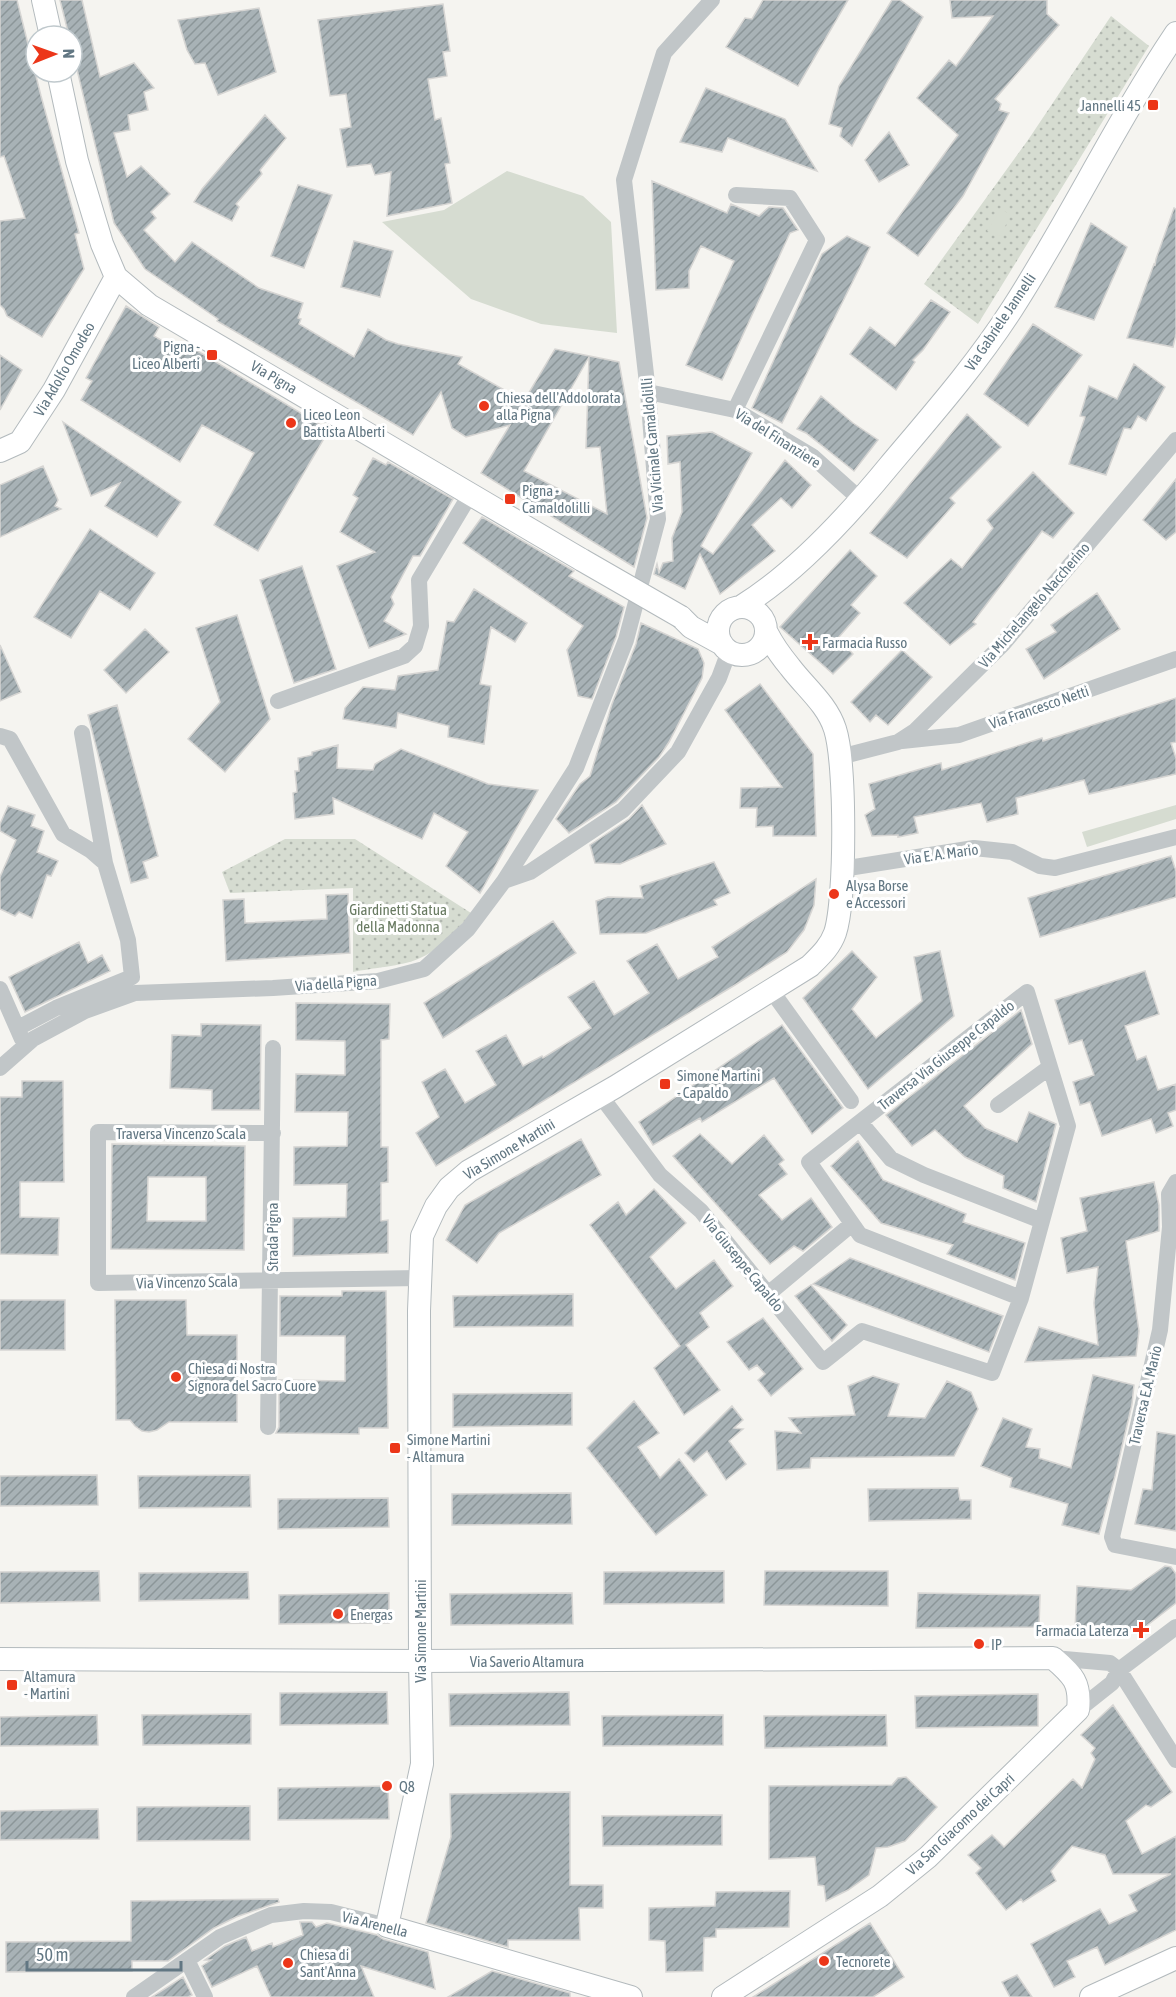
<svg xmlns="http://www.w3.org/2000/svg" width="1176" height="1997" font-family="'Asap Condensed',sans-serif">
<defs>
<pattern id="grass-dots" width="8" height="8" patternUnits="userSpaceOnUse" patternTransform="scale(1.5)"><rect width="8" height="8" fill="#d6dcd1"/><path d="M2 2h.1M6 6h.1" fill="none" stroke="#b1b7af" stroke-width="1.8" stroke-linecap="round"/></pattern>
<pattern id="building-hatch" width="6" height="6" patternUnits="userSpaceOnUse" patternTransform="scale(1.5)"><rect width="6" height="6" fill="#a8b2b6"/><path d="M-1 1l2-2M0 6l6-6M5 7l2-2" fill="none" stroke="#8c9699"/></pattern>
</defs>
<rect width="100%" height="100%" fill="#f5f4f0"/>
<path fill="url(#grass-dots)" d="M1111,16L1149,46L978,324L924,284L1028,140Z
M285,839H355L471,913C458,930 438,951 418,959C402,966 372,968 353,972V888L230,893L222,872Z"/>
<path fill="#d6dcd1" d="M507,171L583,196L611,222L617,333L541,324L471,299L382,222L444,210Z
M1001,209L1011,215L1000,236L987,231Z
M1176,805V819L1087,847L1082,832Z"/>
<path fill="url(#building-hatch)" stroke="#d6d5d3" stroke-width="1.5" fill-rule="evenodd" d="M0,0H17L41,96L79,233L75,234L84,269L42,337L7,316L4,309L0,305V221L25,218L4,156L0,157Z
M60,0H82L100,77L134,63L154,88L144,92L148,110L128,115L130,130L114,133L127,177L141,166L170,194L151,212L156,218L144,230L175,262L192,242L259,288L303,303L298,318L301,319L299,324L354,357L368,329L386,340L398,344L462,357L458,364L524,401L555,349L619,362L647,518L634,567L481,473L510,425L466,437L452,428L441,392L413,435L217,321L218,319L145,269L114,223L72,49V36H69ZM589,357L586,448L600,447L607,514L524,471Z
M763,0H848L798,86L726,47L745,18L752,19Z
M892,0H900L923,17L852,146L840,136L842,128L829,124L839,86Z
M950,0H1047V14L1059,25L995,99L1001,104L999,110L1009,113L963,196L918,256L887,233L958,135L917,98L949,60L956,66L993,16L952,18Z
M443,4L450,51L443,52L447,76L428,79L435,120L441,118L450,163L445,164L452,203L387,216L391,172L375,175L371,164L347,167L340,129L351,127L346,94L330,96L318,20Z
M259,8L276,72L218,95L205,63L195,64L187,50L178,20Z
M706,88L785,119L817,171L728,138L722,152L680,142Z
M265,115L286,138L260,170L262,174L236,204L239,207L232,221L194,202L202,189Z
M889,132L909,165L879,182L865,160Z
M652,181L727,213L731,204L759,216L769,207L783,208L798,230L790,233L722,380L686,365L734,261L701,246L689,271V288L656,290Z
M298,185L332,195L304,268L271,256Z
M1174,208L1176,209V334L1173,347L1127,338L1154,264L1155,265L1156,259Z
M1091,223L1127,247L1094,320L1055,307Z
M847,236L870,247L782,423L752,408L822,254Z
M354,241L393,251L380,297L341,287Z
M931,300L950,312L923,350L913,360L915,362L896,390L850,354L870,327L895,346Z
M126,306L159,327L154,336L181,352L186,344L329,430L258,551L214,525L254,453L202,425L180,462L81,400L92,381L86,378Z
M1033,324L1082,355L1028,426L984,394Z
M0,355L22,370L0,410Z
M1134,364L1165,387L1146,421L1138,416L1131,429L1124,428L1106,475L1069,464L1085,417L1080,416L1089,386L1117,399Z
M821,396L853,423L878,440L854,471L806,433L797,429Z
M967,414L1001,447L950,498L955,503L907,558L870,533Z
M63,422L181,502L157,537L105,506L120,483L91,496Z
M712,432L752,453L701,546L713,554L785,460L811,485L792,508L781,498L752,525L775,551L720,594L700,554L685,589L654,574L657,564L659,573L663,563L673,561L672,538L682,512L680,462L668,464L667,436Z
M373,458L386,465L388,462L453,499L420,556H413L391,597L394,604L384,621L406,634L369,648L337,566L375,552L340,532L358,498L353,495Z
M43,466L58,500L55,506L61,509L0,537V485Z
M1033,472L1074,513L1053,538L1042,531L973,622L976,624L950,645L904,603L951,559L962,568L993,528L987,520Z
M1176,479V532L1166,540L1143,520Z
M482,517L574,571L569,576L624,607L616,637L592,699L578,696L567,650L583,626L463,543Z
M90,529L155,573L130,610L100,591L71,638L34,617Z
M850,550L877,576L851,605L860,613L838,638L853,654L833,674L780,627Z
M302,566L336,669L294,683L260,580Z
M474,589L527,623L515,642L491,627L480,684L491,686L484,744L448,737L449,726L398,713L396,728L343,719L345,708L363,687L395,690L398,676L438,670L447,621L454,622Z
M1097,593L1120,629L1044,679L1026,649L1056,632L1051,625Z
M237,615L270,719L225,772L188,739L220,702L196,628Z
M641,623L698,649L704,663L702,678L669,742L659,757L616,802L569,833L556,819L580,784L590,776L612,704L636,644Z
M145,629L169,652L126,693L104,670Z
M0,645L21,692L0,701Z
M902,650L932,677L888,725L876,715L870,722L851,702Z
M760,684L813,754L816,836H773V826L756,827L757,808H740L741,788L782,787L725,710Z
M1176,698V742L1171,743L1176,758V774L1089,794L1084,780L1016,798L1018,814L987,822L981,803L914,817L918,833L898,837V835L872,836L865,815L875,809L869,784L941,763L942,770L1042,738L1043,741Z
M117,705L158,856L143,862L148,878L131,883L88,715Z
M338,745L337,768L373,770L375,764L401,749L488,784L538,790L480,893L446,866L468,832L434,813L422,839L333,798L334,814L295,819L293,793L297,792L295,771H299L298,758L312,755V752Z
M642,805L666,844L620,864L595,863L590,845L629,819Z
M8,806L35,815L31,826L44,831L37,852L58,861L51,876L47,875L32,918L19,912L15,916L0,909V877L16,840L0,831V824Z
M1171,856L1176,871V897L1040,937L1028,898Z
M714,862L730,893L714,900L717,905L646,933L600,934L596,901L608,897L643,898L640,886Z
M816,879L814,905L804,930L787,952L735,985L436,1166L416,1133L439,1117L422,1082L445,1069L465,1103L496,1085L476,1051L506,1035L523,1066L542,1056L543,1058L591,1028L568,997L594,981L614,1015L649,993L627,961L657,944L678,979L718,957L712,947Z
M348,894L350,953L226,961L223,900L244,899L245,923L327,919L326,895Z
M553,921L576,953L443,1038L424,1003Z
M79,942L88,963L102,955L110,971L25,1012L9,977Z
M852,951L877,977L852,1009L876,1038L922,1001L914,957L940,951L954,1016L868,1089L803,998Z
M1145,971L1159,1014L1125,1026L1137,1060L1146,1056L1158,1090L1176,1084V1110L1168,1113L1173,1126L1156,1133L1151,1119L1102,1136L1090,1102L1080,1105L1073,1082L1094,1075L1082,1040L1069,1044L1055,1000Z
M296,1003L390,1004L389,1039L381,1040V1147H388V1182L381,1183V1221L388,1220V1253L293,1256V1218L346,1217L347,1184L294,1185V1147L347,1146L348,1112H295L296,1074L345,1075V1041L296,1040Z
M1021,1010L1032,1044L964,1106L985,1128L1017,1142L1029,1112L1056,1124L1036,1202L1003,1188L1004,1176L965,1157L935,1130L912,1146L886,1115Z
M201,1024L261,1025L260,1110H212V1090L170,1088L172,1035L201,1036Z
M782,1025L843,1108L812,1134L774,1078L702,1122L700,1118L653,1145L639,1122Z
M22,1081H63L64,1182H20V1217L59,1218L58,1255L0,1254V1097H22Z
M700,1134L732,1164L764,1135L784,1160L779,1164L787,1174L759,1195L782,1220L811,1198L832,1227L803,1251L794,1246L770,1264L673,1156Z
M581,1139L601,1175L499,1233L477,1263L446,1240L465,1205Z
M858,1141L883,1180L966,1214L963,1222L1025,1243L1015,1280L947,1254L953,1245L881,1223L831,1166Z
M112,1144L245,1146L244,1250L111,1249ZM148,1177H206V1221H147Z
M1154,1182L1159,1205V1231L1126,1241L1139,1331L1136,1356L1025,1362L1039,1327L1098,1345L1094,1303L1098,1267L1067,1273L1061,1238L1087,1231L1080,1198Z
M654,1189L686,1223L650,1257L676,1289L714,1260L733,1286L700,1313L709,1327L686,1345L720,1390L684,1415L654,1368L680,1346L590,1225L618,1202L626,1215Z
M850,1258L1003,1316L989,1352L813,1284Z
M811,1285L847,1325L832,1341L795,1296Z
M342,1291H386L388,1428H359V1434L276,1433L279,1427V1380L345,1381V1336H280V1296H342Z
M573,1294V1326L454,1327L453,1296Z
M0,1300H65V1350H0Z
M115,1300H186L187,1335H237V1422H169L157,1430L149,1432L142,1431L135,1426L130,1420H116Z
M763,1318L803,1369L771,1396L758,1380L765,1374L757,1365L749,1370L727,1342Z
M1093,1375L1134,1385L1132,1404L1115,1476L1099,1534L1062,1525L1068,1504L1010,1487L1012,1478L981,1466L1003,1418L1032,1429L1026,1447L1040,1449L1039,1458L1071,1468Z
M873,1376L899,1384L888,1416L925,1418L947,1381L971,1392L978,1409L954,1456L811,1458L810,1468L777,1470L775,1431L801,1433L789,1418L855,1415L848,1386Z
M572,1393V1425L453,1427V1394Z
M634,1401L659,1433L638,1447L660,1478L679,1459L707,1495L656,1535L587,1448Z
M732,1406L743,1420L734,1428L743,1429L729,1441L746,1464L726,1480L707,1451L694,1462L685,1453Z
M1157,1432L1176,1435V1531L1135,1524L1143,1489L1152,1490Z
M97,1475L98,1505L0,1506V1476Z
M250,1475L251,1507L139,1508L138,1476Z
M958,1488L960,1500H971V1519L869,1521L868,1489Z
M571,1493L572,1524L452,1525V1494Z
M388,1498L389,1527L278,1529V1499Z
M1165,1566L1171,1567L1176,1574V1603L1141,1630L1075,1631L1077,1586L1131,1590Z
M99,1571L100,1601L0,1603V1572Z
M724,1571V1603L604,1604V1572Z
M765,1571H888V1606L764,1605Z
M248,1572L249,1599L139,1601V1573Z
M389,1593V1623L279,1624V1595Z
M572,1593L573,1624L451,1625L450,1594Z
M918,1593L1040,1595L1039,1627L916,1628Z
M387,1692L388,1724L280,1725V1693Z
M569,1692L570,1725L450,1726L449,1694Z
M1038,1694V1726L916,1728L915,1696Z
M1113,1705L1172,1792L1151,1807L1146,1805L1126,1821L1142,1854L1176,1836V1930L1105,1965L1097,1947L1067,1961L1075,1977L1054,1987L1031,1944L1100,1909L1109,1924L1137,1911L1129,1895L1171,1874H1113L1105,1855L1072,1846L1051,1871L1056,1881L1023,1902L1021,1899L1006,1910L976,1873L981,1868L968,1855L992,1835L1004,1847L1073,1779L1082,1788L1095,1759L1091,1753L1095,1748L1081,1735Z
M251,1714V1744L143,1745L142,1715Z
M97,1715L98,1745L0,1746V1717Z
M723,1715V1745L603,1746L602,1716Z
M886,1715L887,1746L765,1748L764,1716Z
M906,1777L937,1807L905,1841L888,1847L876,1848L869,1875L848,1890L826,1901L824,1886L818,1885L815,1857L769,1859V1786L892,1785L898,1778Z
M388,1786L389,1819L278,1820V1788Z
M570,1792V1885H603V1908H579L580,1940H508V1947L426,1923L451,1837L450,1794Z
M250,1806V1840L137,1841V1807Z
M98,1809L99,1839L0,1840V1811Z
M722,1815V1845L603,1846L602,1816Z
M790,1891L789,1927L716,1929V1937L704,1938L703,1971L666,1972L665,1941L649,1940V1908L715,1906L716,1892Z
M278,1899L279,1902L236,1917L214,1928L168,1961H132V1971L6,1972V1942L131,1941V1901Z
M300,1922H312L316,1927L327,1923L377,1935L383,1939L428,1952L435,1989L361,1966L374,1997H271L257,1966L212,1987L202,1966L211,1960H205L225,1946L246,1937L252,1951L272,1943L273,1947L303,1935Z
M870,1923L904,1977L873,1997H753Z
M492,1971L570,1993V1997H448Z
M1017,1975L1032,1997H1010L1002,1982Z
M183,1977L192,1995L188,1997H152Z"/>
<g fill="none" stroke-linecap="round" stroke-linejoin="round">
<defs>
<path id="secondary" d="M43,0L51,36
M58,72L77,161L102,244L116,277L149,305L582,560
M0,451L20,442L54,390L116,277
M742,606C797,572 848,516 889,466C932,415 976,365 1012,309C1070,219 1116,122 1176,33
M718 631a24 24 0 1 1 48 0a24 24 0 1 1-48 0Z
M681,617L691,627L722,644
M0,1659L420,1661L1053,1658C1073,1675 1081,1683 1078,1710L928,1857L880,1896L723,1997
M631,1997L387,1926L422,1764L420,1661L419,1311L422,1236L436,1206L449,1188L469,1171L615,1087L810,966C820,956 830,947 835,933C846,900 846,763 835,729C827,704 805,687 790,667C781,656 773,645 767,633
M1091,1997L1176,1958"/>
</defs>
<use href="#secondary" stroke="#b3babd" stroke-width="24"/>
<path stroke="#c1c6c8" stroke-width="16" d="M648,392L735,410L812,456L861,500
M735,410L817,240L790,198L736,195
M278,701L404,656L415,646L421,626L419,580L471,493
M0,736L10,739L63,834L90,850L105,863
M902,741L959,735L1176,659
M840,757L898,742L915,731L1003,644L1176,440
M842,869L974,848L1012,852L1040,866L1055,868L1176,837
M504,881L530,872L623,810L678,752L719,678L729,651
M0,989L22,1039
M771,990L851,1101
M18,1028L56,1008L132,977L128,940L105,863L82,733
M0,1068L33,1039L85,1011L135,993L273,988L378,981L424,969L468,929L504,881L576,768L626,640L658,519L648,392L624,180L664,53L712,0
M600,1095L660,1175L701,1211L823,1362L862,1331L992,1373L1021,1298L1042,1221L924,1175L891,1159L860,1122L809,1162L860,1235L1021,1298
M998,1105L1050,1067
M860,1122L1027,992L1068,1126L1042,1221
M273,1133L98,1132V1283L420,1278
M1176,1182L1169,1194L1170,1227L1160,1330L1112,1537L1115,1545L1176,1557
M768,1294L852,1224
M268,1427L273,1048
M1053,1658L1110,1663L1119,1670L1176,1760
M1078,1710L1112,1683L1119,1670L1176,1627
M187,1960L205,1997
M134,1997L220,1937L271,1915L304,1911L331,1912L387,1926"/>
<use href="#secondary" stroke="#fff" stroke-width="22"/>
<defs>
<path id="secondary-bridge" d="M582,560L681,617"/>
</defs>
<use href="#secondary-bridge" stroke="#b3babd" stroke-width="24" stroke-linecap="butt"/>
<use href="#secondary-bridge" stroke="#fff" stroke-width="22"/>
</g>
<g fill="#ec3619" stroke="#fff" stroke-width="2">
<rect x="1147" y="99" width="12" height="12" rx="3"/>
<rect x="206" y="349" width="12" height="12" rx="3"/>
<circle cx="484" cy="406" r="6"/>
<circle cx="291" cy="423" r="6"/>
<rect x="504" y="493" width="12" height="12" rx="3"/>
<path d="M807 633h6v6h6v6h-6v6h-6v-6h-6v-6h6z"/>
<circle cx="834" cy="894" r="6"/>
<rect x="659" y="1078" width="12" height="12" rx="3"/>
<circle cx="176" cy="1377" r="6"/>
<rect x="389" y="1442" width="12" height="12" rx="3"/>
<circle cx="338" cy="1614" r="6"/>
<path d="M1138 1621h6v6h6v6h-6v6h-6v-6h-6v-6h6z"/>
<circle cx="979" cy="1644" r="6"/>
<rect x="6" y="1679" width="12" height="12" rx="3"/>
<circle cx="387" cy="1786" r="6"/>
<circle cx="824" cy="1961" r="6"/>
<circle cx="288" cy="1963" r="6"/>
</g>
<g text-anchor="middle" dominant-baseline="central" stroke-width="6" stroke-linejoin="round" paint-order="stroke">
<g font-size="15" fill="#627783" stroke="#fff" text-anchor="start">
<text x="1141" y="105" text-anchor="end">Jannelli 45</text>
<text x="200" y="346" text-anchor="end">Pigna -<tspan x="200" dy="17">Liceo Alberti</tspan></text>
<text x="496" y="397">Chiesa dell'Addolorata<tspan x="496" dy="17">alla Pigna</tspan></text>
<text x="303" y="414">Liceo Leon<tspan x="303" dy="17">Battista Alberti</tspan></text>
<text x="522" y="490">Pigna -<tspan x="522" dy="17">Camaldolilli</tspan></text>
<text x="822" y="642">Farmacia Russo</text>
<text x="846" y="885">Alysa Borse<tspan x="846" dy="17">e Accessori</tspan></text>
<text x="677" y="1075">Simone Martini<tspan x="677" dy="17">- Capaldo</tspan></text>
<text x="188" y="1368">Chiesa di Nostra<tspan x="188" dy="17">Signora del Sacro Cuore</tspan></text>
<text x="407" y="1439">Simone Martini<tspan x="407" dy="17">- Altamura</tspan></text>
<text x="350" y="1614">Energas</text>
<text x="1129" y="1630" text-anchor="end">Farmacia Laterza</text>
<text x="991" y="1644">IP</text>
<text x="24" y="1676">Altamura<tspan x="24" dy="17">- Martini</tspan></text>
<text x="399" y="1786">Q8</text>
<text x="300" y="1954">Chiesa di<tspan x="300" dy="17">Sant'Anna</tspan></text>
<text x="836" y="1961">Tecnorete</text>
</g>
<g font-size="15" fill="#627783" stroke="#fff">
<text transform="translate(1000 322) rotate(-56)">Via Gabriele Jannelli</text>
<text transform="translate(64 369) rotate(-60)">Via Adolfo Omodeo</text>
<text transform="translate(274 377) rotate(30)">Via Pigna</text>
<text transform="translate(778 438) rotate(32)">Via del Finanziere</text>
<text transform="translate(652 445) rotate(-95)">Via Vicinale Camaldolilli</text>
<text transform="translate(1034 605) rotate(-49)">Via Michelangelo Naccherino</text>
<text transform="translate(1039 707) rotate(-19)">Via Francesco Netti</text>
<text transform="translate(941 854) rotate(-8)">Via E. A. Mario</text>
<text transform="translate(336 983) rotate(-4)">Via della Pigna</text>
<text transform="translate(946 1055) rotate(-38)">Traversa Via Giuseppe Capaldo</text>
<text x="181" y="1133">Traversa Vincenzo Scala</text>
<text transform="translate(509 1149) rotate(-31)">Via Simone Martini</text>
<text transform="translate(272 1237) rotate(-90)">Strada Pigna</text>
<text transform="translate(743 1263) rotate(51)">Via Giuseppe Capaldo</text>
<text transform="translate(187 1282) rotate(-1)">Via Vincenzo Scala</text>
<text transform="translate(1145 1395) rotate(-77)">Traversa E.A. Mario</text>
<text transform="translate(420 1631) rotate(-90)">Via Simone Martini</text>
<text x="527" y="1661">Via Saverio Altamura</text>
<text transform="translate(960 1824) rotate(-43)">Via San Giacomo dei Capri</text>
<text transform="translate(375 1924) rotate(14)">Via Arenella</text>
</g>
<g font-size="15" fill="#687a61" stroke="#fff">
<text x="398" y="909">Giardinetti Statua<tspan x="398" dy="17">della Madonna</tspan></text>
</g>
</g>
<g transform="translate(54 54) rotate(89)"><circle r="28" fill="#ffffff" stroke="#c0c9cd" stroke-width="1.5"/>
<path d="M0-4.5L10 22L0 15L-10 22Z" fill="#ec3619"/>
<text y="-9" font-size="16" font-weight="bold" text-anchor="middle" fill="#627783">N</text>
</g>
<path d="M27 1961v9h154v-9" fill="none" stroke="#627783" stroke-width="3"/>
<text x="36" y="1961" font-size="18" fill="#627783" stroke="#ffffff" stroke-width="4.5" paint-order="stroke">50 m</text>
</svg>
